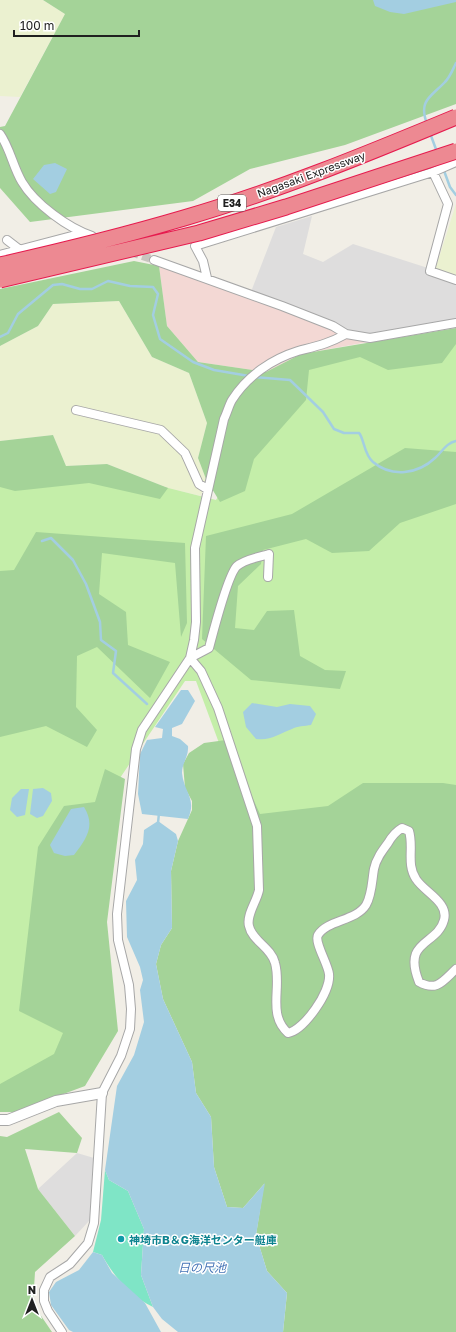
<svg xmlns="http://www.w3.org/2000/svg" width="456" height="1332" font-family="'Golos Text','Noto Sans JP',sans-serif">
<rect width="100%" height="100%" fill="#f1eee6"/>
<path fill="#dedddd" d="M312,216L303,254L323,262L353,244L456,277V328L368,342L249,297L276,227Z
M77,1153L94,1158L90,1220L75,1236L38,1189Z"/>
<path fill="#f3d8d4" d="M159,266L206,280L368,342L301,354L266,372L198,362L167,326Z"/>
<path fill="#ebf1d0" d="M0,0H43L65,14L20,97L0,96Z
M456,204V277L435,270Z
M119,301L152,357L189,373L207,423L198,458L206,479L201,496L168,488L107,464L66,466L53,435L0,441V346L38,326L53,304Z"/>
<path fill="#c4eea9" d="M456,336V794L260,822L245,813L196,681H185L114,787L97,1023L15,1112H0V456L27,475L93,469L216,500L296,364Z"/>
<path fill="#a4d398" d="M43,0H456V104L345,145L250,169L193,201L30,222L0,188V127L5,126L65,14Z
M134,261L159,266L167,326L198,362L266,372L301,354L456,328V344L442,363L388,370L360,357L309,370L306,400L254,459L245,491L220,502L206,479L198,458L207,423L189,373L152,357L119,301L53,304L38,326L0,346V289Z
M53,435L66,466L107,464L168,488L160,499L89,483L15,491L0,487V441Z
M405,448L456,452V504L400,523L369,551L332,553L306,539L263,550L261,564L238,586L235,628L254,630L267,611L294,610L300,656L325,670L346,671L340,689L251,680L202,639L206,536L292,514Z
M36,532L185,543L187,623L181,637L175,563L102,553L99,594L126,612L128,645L170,662L150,698L97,647L77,656L76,707L97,730L87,747L46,726L0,737V571L14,570Z
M226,740L260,814L328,806L363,783H443L456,785V1332H283L287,1293L267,1271L256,1235L264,1184L243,1208L227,1207L214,1167L211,1117L196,1093L192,1062L163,999L156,964L161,945L172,928L171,871L178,841L192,810V801L185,788L183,764L189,753L204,743Z
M105,769L125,779L107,922L118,1031L85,1086L15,1112H0V1084L54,1054L63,1033L19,1011L38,847L64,806L95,802Z
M59,1112L82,1138L77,1153L25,1149L38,1189L75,1236L35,1272L33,1304L52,1332H0V1136L7,1137Z"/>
<path fill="#7fe5c6" d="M105,1170L109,1180L128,1191L144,1229L141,1275L153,1307C131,1297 113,1275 102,1255L93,1252L101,1220Z"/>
<path fill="#a3cee1" d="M373,0H456V2L404,14L390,12L375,6Z
M55,163L67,169L56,192L50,194L33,179L44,165Z
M181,690H188L195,701L182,724L172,728V736L180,739L188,746C189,756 182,763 182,773C184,793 197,798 188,819L142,814L138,794L140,754L147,740L162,738L163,729L155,727Z
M252,703L277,707L290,704L310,706L316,714L311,725C305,726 297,726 292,729C278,734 271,741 256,739L246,727L243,712Z
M43,788L51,793L52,801L43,816L37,818L30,814L33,789Z
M21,789H29L25,815L17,817L10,810L12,798Z
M84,807C96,826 86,839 74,855L65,856L54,853L50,845L71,809Z
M158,821L176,834L178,841L171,871L172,928L161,945L156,964L163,999L192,1062L196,1093L211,1117L214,1167L227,1207L243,1208L265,1183L256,1235L267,1271L287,1293L283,1332H178L162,1319L153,1307L141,1275L144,1229L128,1191L109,1180L105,1170L117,1086L134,1055L144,1022L140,990L143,980L140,967L127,937L126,901L137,880L135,860L143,844L144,830Z
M93,1252L102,1255L112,1273L145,1303L161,1332H73L69,1330L51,1305L49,1292L56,1282L79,1270Z"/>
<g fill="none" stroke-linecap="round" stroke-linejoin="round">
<path stroke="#a3cee1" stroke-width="2.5" d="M427,124C418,100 431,97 445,82C450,77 453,69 456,63
M430,133L437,152
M443,168L450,187L456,195
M0,337L8,333L18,314L53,285L62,284L80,289H92L108,281L130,286L153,287L158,294L153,315L160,339L193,362L214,370L249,376
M254,377L290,380L323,412L334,429L344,433H359C364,438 364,455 373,462C392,478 418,474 435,458C442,452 446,443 456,441
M42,541L51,538L73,560L86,584L100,622L101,640L116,651L113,673L147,704
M158,823L159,813"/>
<path stroke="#c7c5be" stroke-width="8" stroke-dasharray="8 4" stroke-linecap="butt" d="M131,252L154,260"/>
<defs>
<path id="minor" d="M0,134C10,148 13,167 22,182C35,204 68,228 92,236
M433,172L456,162
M7,240L20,250
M0,255L83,233
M154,260L282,306L333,326L346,334L370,338L456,323
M207,278L203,261L195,246L433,172L448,204L430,271L456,280
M76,410L161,430L185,453L199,484L207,489
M190,658L201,671L218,708L257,826L259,890C257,901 246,915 249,926C252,941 271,947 275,963C282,988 267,1014 288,1033C304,1030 331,992 329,974C328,964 314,942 318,935C327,920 356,921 366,905C372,895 372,880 374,869C376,859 382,851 388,843C392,836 395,832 402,828L409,831C414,847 406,864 416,879C424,892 449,902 444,920C437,946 402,939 419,982C437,992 443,981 456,969
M190,658L209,648C213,633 228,574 237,566C245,559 260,557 269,554L268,577
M62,1332L48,1311L44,1301V1290L50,1277L70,1264L88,1243L94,1223L102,1093L121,1056L130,1029L131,1009L129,985L118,940L117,914L136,749L142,730L190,658L194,640L196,622L195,548L224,419C227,413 229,405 232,400C247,376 272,359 298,351C317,346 328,344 346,334"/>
<path id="tertiary" d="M0,1120H8L56,1101L102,1093"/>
</defs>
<use href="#minor" stroke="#a7a7a7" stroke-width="10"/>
<use href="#tertiary" stroke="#a7a7a7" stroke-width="12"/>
<use href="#minor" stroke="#fff" stroke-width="8"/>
<use href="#tertiary" stroke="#fff" stroke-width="10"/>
<defs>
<path id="motorway-bridge" d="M0,265C62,251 123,236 184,218C277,191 367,154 456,117
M0,280L199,233L286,207L456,151"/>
</defs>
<use href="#motorway-bridge" stroke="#e61b4e" stroke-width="17" stroke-linecap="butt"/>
<use href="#motorway-bridge" stroke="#ed8992" stroke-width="15"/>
</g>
<circle fill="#0f9aa8" stroke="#fff" stroke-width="1.5" cx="121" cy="1239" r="4"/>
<g text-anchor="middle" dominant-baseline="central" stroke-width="3" stroke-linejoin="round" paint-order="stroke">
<rect fill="#fff" stroke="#636363" stroke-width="1" x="218" y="195" width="28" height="16" rx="3"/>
<g font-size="10" font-weight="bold" fill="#202020">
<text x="232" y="203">E34</text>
</g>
<g font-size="11" fill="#202020" stroke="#fff">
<text transform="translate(311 174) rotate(-20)">Nagasaki Expressway</text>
</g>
<g font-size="11" font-weight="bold" fill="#0d838f" stroke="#fff" text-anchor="start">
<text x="129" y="1239">神埼市B＆G海洋センター艇庫</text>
</g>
<g font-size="12" font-style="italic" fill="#4574b6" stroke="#fff">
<text x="202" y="1267">日の尺池</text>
</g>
</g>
<g transform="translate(32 1300)" stroke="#ffffff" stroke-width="3" paint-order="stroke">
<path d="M0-3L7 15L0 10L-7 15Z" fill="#202020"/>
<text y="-6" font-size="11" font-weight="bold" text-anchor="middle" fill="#202020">N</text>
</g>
<path d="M14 30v6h125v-6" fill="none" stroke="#202020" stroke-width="2"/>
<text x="20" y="30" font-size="12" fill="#202020" stroke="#ffffff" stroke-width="3" paint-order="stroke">100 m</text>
</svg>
